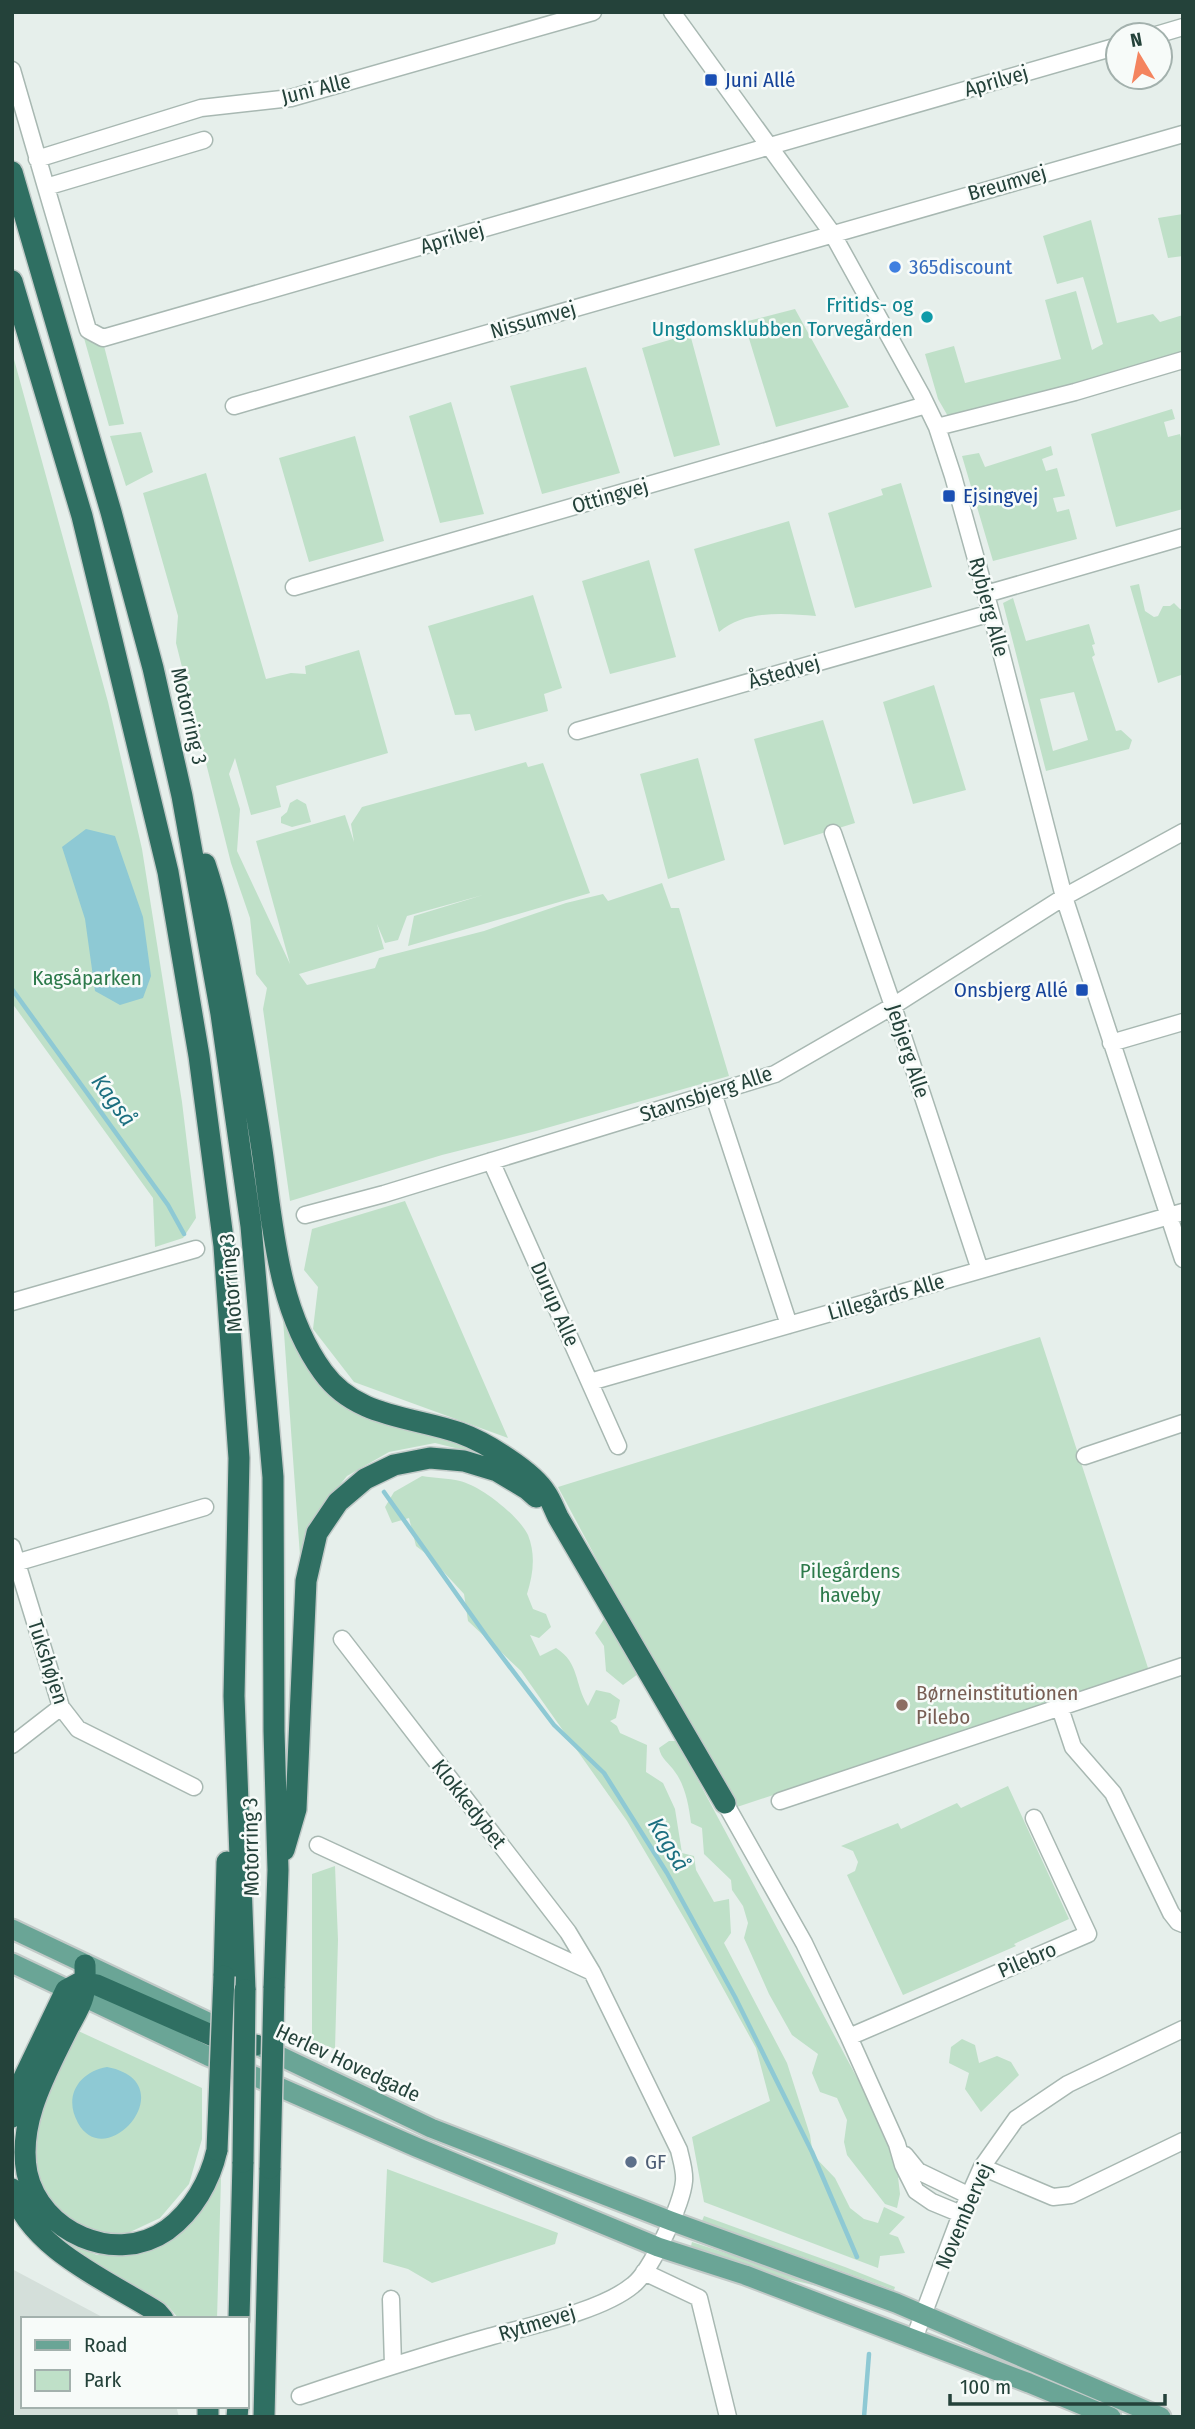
<svg xmlns="http://www.w3.org/2000/svg" width="1195" height="2429" font-family="'Fira Sans Condensed',sans-serif">
<rect width="100%" height="100%" fill="#e6efeb"/>
<path fill="#d4dfda" d="M12,2269L106,2319H23V2406H176L179,2417H12Z"/>
<path fill="#bfe0c8" fill-rule="evenodd" d="M1183,214V256L1168,258L1158,218Z
M1091,220L1117,323L1153,314L1160,322L1183,315V354L949,418L938,399L925,354L954,346L965,383L1061,359L1045,300L1076,291L1092,350L1103,344L1083,277L1057,284L1043,236Z
M795,309L849,407L776,427L744,322Z
M82,331L104,346L124,424L109,426Z
M690,334L720,445L674,457L642,348Z
M12,352L108,702L142,849L182,1102L196,1218L183,1238L155,1247L153,1198L12,1003Z
M586,367L620,473L542,494L510,386Z
M451,402L484,514L440,523L409,416Z
M1172,409L1175,419L1164,422L1168,437L1180,434L1183,446V509L1116,527L1091,434Z
M141,432L153,472L126,486L110,436Z
M355,436L384,541L309,562L279,458Z
M1051,446L1053,455L1042,459L1046,471L1057,468L1065,496L1053,498L1057,512L1069,509L1077,539L993,561L962,456L979,453L985,467Z
M206,473L266,679L291,673L306,674L305,666L359,650L388,753L276,786L281,807L251,815L235,758L229,774L240,809L237,851L290,964L256,841L345,815L354,842L351,824L362,807L526,762L528,767L543,763L590,893L408,946L414,916L483,895L407,916L398,940L385,943L377,924L384,949L299,974L307,985L375,968L379,958L484,931L566,903L603,894L608,901L662,883L671,908H679L729,1076L536,1131L442,1155L290,1201L263,1009L267,988L256,974L250,918L231,863L176,643L178,616L143,493Z
M901,483L932,587L855,608L828,513L883,495L881,489Z
M789,521L816,616C783,613 745,610 719,632L694,549Z
M649,560L676,657L610,674L582,581Z
M1139,584L1145,611L1154,617L1158,616L1163,606H1170L1174,603L1180,609H1183V679L1181,675L1158,683L1130,586Z
M533,595L562,688L544,694L548,711L475,731L470,714L455,715L428,626Z
M1013,598L1026,641L1089,624L1095,644L1092,645L1095,655L1092,657L1116,731L1121,730L1132,740L1129,749L1046,771L1003,603ZM1074,692L1088,740L1053,751L1040,699Z
M934,685L966,790L913,804L883,702Z
M823,720L855,823L784,845L754,739Z
M698,758L725,860L668,879L640,774Z
M297,799L306,804L311,822L292,827L281,823V817L287,812L290,803Z
M405,1201L508,1438L354,1382L313,1329L318,1287L304,1270L312,1229Z
M283,1319L303,1359L336,1395L500,1459L435,1443L389,1452L347,1476L313,1518L300,1556Z
M1040,1337L1149,1671L737,1807L643,1646L558,1487Z
M422,1476C434,1478 448,1478 460,1481C481,1486 519,1516 528,1535C536,1555 533,1575 527,1594L533,1609L546,1614L551,1627L539,1638L530,1635L540,1656L556,1648C580,1663 574,1684 588,1706L596,1690L610,1693L620,1700L616,1718L610,1721L617,1726L620,1733L647,1745L646,1772L663,1783L675,1809L682,1853L694,1856L696,1870L714,1902L729,1899L731,1933L724,1943L787,2063L810,2135L813,2155L835,2178L850,2208L864,2219L878,2223L884,2207L905,2217L889,2234L898,2237L905,2253L880,2256L878,2268L704,2202L692,2137L770,2101L756,2048L687,1923L627,1821L521,1671L468,1621L464,1594L429,1556L416,1546L409,1518L392,1523L385,1507L394,1492Z
M606,1616L638,1674L623,1685L606,1671L604,1646L595,1633Z
M669,1741H677L871,2104L882,2133L915,2202L898,2177L900,2194L897,2208L885,2204L847,2155L844,2142L847,2120L837,2098L820,2092L812,2073L818,2054L792,2035L769,1994L744,1938L748,1923L743,1906L732,1890L731,1880L704,1854L702,1828L691,1823C689,1806 685,1785 675,1772C669,1763 661,1759 659,1748Z
M1008,1786L1069,1919L1014,1944L1016,1946L903,1995L847,1875L855,1871L858,1862L853,1851L841,1846L898,1823L901,1829L957,1803L961,1808Z
M335,1866L338,1940L335,2049L312,2040V1874Z
M74,2029L202,2088V2139L189,2184L160,2218L128,2233H99L71,2223L43,2193L34,2152L39,2114Z
M962,2039L975,2045L979,2063L997,2056L1011,2062L1019,2075L981,2112L965,2089L969,2073L949,2063L951,2047Z
M387,2169L558,2233L555,2244L432,2283L408,2269L383,2262Z
M221,2178L217,2319H179L168,2306L85,2262L57,2238L97,2255L146,2251L209,2196Z
M704,2216L845,2267L895,2287L894,2290L702,2221Z
M692,2242L889,2306L888,2311L830,2289L779,2277L691,2246Z"/>
<path fill="#8ec9d4" d="M86,829L115,836L143,917L151,976L143,998L120,1005L95,991L85,919L62,847Z
M107,2067C186,2082 107,2175 78,2123C63,2096 79,2072 107,2067Z"/>
<g fill="none" stroke-linecap="round" stroke-linejoin="round">
<path stroke="#8ec9d4" stroke-width="4.5" d="M12,989L168,1205L184,1234
M384,1492L487,1637L554,1725L604,1773L667,1873L735,1997L812,2152L857,2257
M864,2417L869,2354"/>
<defs>
<path id="minor" d="M672,12L832,233L921,394L937,427L953,476L991,613L1064,897L1183,1259
M1156,35L1183,27
M12,70L46,187
M204,140L46,187L88,330L103,338L1118,46
M37,159L201,108L291,98L593,12
M234,406L1183,134
M937,427L1075,392L1183,360
M294,587L926,405
M986,594L1183,537
M577,731L991,613
M833,833L893,1006L980,1270
M1111,1043L1183,1022
M713,1093L789,1325
M491,1161L618,1446
M305,1215L384,1194L775,1074L893,1006L1064,897L1183,832
M12,1302L196,1249
M590,1382L1183,1212
M1085,1456L1183,1423
M12,1547L61,1707L78,1729L194,1787
M12,1564L205,1507
M342,1639L568,1932L592,1972
M1060,1708L1073,1747L1113,1793L1171,1913L1178,1922L1183,1924
M12,1745L61,1707
M780,1801L1183,1666
M725,1803L804,1943L849,2037L897,2144L903,2165L916,2191L932,2202L961,2214
M849,2037L1088,1934L1034,1818
M905,2155L918,2171L970,2196
M982,2167L1053,2197L1071,2195L1183,2141
M644,2272L699,2298L728,2417
M391,2299L393,2365
M914,2339L961,2214L982,2167L1016,2119L1068,2084L1183,2029
M300,2396C363,2375 425,2355 489,2337C529,2326 602,2311 633,2285C651,2271 682,2204 684,2181C685,2171 681,2159 679,2150L592,1972L318,1845"/>
<path id="major" d="M12,1929L229,2032
M12,1963L208,2056L416,2147L658,2247L745,2275L1029,2383L1111,2417
M259,2046L431,2128L671,2221L896,2303L1161,2417"/>
<path id="highway" d="M12,172L111,512L153,668L182,796L221,1014L251,1226L273,1477L274,1731L278,1870L274,1988
M12,281L82,516L168,872L199,1056L224,1246L239,1458L234,1696L245,1990
M205,864C219,905 226,946 234,988C244,1042 254,1096 262,1150C273,1225 277,1309 323,1372C356,1418 412,1416 460,1433C485,1442 533,1471 546,1493C551,1500 554,1509 558,1517L725,1803
M284,1850L296,1809L306,1581L317,1533L338,1502L365,1479L394,1465L430,1458L464,1461L497,1471L527,1489L536,1497
M85,1965C85,1975 86,1986 83,1997C80,2008 72,2020 67,2030C46,2073 17,2123 27,2173C40,2232 115,2266 167,2230C193,2211 210,2181 217,2150
M224,1976L227,1862
M12,2117L19,2088L66,1990L81,1982L97,1985L236,2046L256,2045
M12,2189C29,2248 108,2281 157,2312L163,2319
M239,2319L243,2162
M208,2406V2417
M237,2417L238,2406
M264,2417L270,2168"/>
</defs>
<use href="#minor" stroke="#a8b8b2" stroke-width="19"/>
<use href="#major" stroke="#c2cac8" stroke-width="23"/>
<use href="#highway" stroke="#c2cac8" stroke-width="24"/>
<use href="#minor" stroke="#fff" stroke-width="16"/>
<use href="#major" stroke="#6aa596" stroke-width="19"/>
<use href="#highway" stroke="#2f6f62" stroke-width="21"/>
<defs>
<path id="highway-bridge" d="M217,2150L224,1976
M243,2162L245,1990
M270,2168L274,1988"/>
</defs>
<use href="#highway-bridge" stroke="#c2cac8" stroke-width="24" stroke-linecap="butt"/>
<use href="#highway-bridge" stroke="#2f6f62" stroke-width="21"/>
</g>
<g fill="#1a4fb4" stroke="#f7fbf9" stroke-width="2.5">
<rect x="704" y="73" width="14" height="14" rx="3.5"/>
<rect x="942" y="489" width="14" height="14" rx="3.5"/>
<rect x="1075" y="983" width="14" height="14" rx="3.5"/>
</g>
<circle fill="#3f7fe0" stroke="#f7fbf9" stroke-width="2.5" cx="895" cy="267" r="7"/>
<circle fill="#0f9aa8" stroke="#f7fbf9" stroke-width="2.5" cx="927" cy="317" r="7"/>
<circle fill="#8d6e63" stroke="#f7fbf9" stroke-width="2.5" cx="902" cy="1705" r="7"/>
<circle fill="#5c6f8a" stroke="#f7fbf9" stroke-width="2.5" cx="631" cy="2162" r="7"/>
<g text-anchor="middle" dominant-baseline="central" stroke-width="5" stroke-linejoin="round" paint-order="stroke">
<g font-size="21" fill="#164399" stroke="#f7fbf9" text-anchor="start">
<text x="725" y="80">Juni Allé</text>
<text x="963" y="496">Ejsingvej</text>
<text x="1068" y="990" text-anchor="end">Onsbjerg Allé</text>
</g>
<g font-size="21" fill="#24423a" stroke="#f7fbf9">
<text transform="translate(996 81) rotate(-16)">Aprilvej</text>
<text transform="translate(316 89) rotate(-14)">Juni Alle</text>
<text transform="translate(1007 183) rotate(-16)">Breumvej</text>
<text transform="translate(452 238) rotate(-16)">Aprilvej</text>
<text transform="translate(533 320) rotate(-16)">Nissumvej</text>
<text transform="translate(610 496) rotate(-16)">Ottingvej</text>
<text transform="translate(989 607) rotate(75)">Rybjerg Alle</text>
<text transform="translate(784 672) rotate(-16)">Åstedvej</text>
<text transform="translate(189 716) rotate(77)">Motorring 3</text>
<text transform="translate(908 1051) rotate(72)">Jebjerg Alle</text>
<text transform="translate(706 1094) rotate(-18)">Stavnsbjerg Alle</text>
<text transform="translate(231 1283) rotate(-95)">Motorring 3</text>
<text transform="translate(886 1297) rotate(-16)">Lillegårds Alle</text>
<text transform="translate(555 1304) rotate(66)">Durup Alle</text>
<text transform="translate(48 1662) rotate(72)">Tukshøjen</text>
<text transform="translate(469 1804) rotate(52)">Klokkedybet</text>
<text transform="translate(251 1847) rotate(-91)">Motorring 3</text>
<text transform="translate(1027 1960) rotate(-23)">Pilebro</text>
<text transform="translate(348 2063) rotate(25)">Herlev Hovedgade</text>
<text transform="translate(964 2216) rotate(-67)">Novembervej</text>
<text transform="translate(537 2323) rotate(-17)">Rytmevej</text>
</g>
<g font-size="21" fill="#366cbe" stroke="#f7fbf9" text-anchor="start">
<text x="909" y="267">365discount</text>
</g>
<g font-size="21" fill="#0d838f" stroke="#f7fbf9" text-anchor="end">
<text x="913" y="305">Fritids- og<tspan x="913" dy="24">Ungdomsklubben Torvegården</tspan></text>
</g>
<g font-size="21" fill="#2d7a4b" stroke="#f7fbf9">
<text x="87" y="978">Kagsåparken</text>
<text x="850" y="1571">Pilegårdens<tspan x="850" dy="24">haveby</tspan></text>
</g>
<g font-size="21" fill="#785e54" stroke="#f7fbf9" text-anchor="start">
<text x="916" y="1693">Børneinstitutionen<tspan x="916" dy="24">Pilebo</tspan></text>
</g>
<g font-size="21" fill="#4e5e75" stroke="#f7fbf9" text-anchor="start">
<text x="645" y="2162">GF</text>
</g>
<g font-size="23" font-style="italic" fill="#1c6f80" stroke="#f7fbf9">
<text transform="translate(114 1100) rotate(54)">Kagså</text>
<text transform="translate(669 1844) rotate(59)">Kagså</text>
</g>
</g>
<rect width="1195" height="2429" fill="none" stroke="#24423a" stroke-width="28"/>
<rect x="21" y="2317" width="228" height="91" fill="#f7fbf9" stroke="#a3b1ad" stroke-width="2"/>
<rect x="35" y="2340" width="35" height="10" fill="#6aa596" stroke="#a3b1ad" stroke-width="2"/>
<text x="84" y="2352" font-size="21" fill="#24423a">Road</text>
<rect x="35" y="2370" width="35" height="21" fill="#bfe0c8" stroke="#a3b1ad" stroke-width="2"/>
<text x="84" y="2387" font-size="21" fill="#24423a">Park</text>
<g transform="translate(1139 56) rotate(350)"><circle r="33" fill="#f7fbf9" stroke="#a3b1ad" stroke-width="2"/>
<path d="M0-5L12 26L0 18L-12 26Z" fill="#f4845f"/>
<text y="-10" font-size="19" font-weight="bold" text-anchor="middle" fill="#24423a">N</text>
</g>
<path d="M950 2394v10h215v-10" fill="none" stroke="#24423a" stroke-width="3.5"/>
<text x="960" y="2394" font-size="21" fill="#24423a" stroke="#f7fbf9" stroke-width="5" paint-order="stroke">100 m</text>
</svg>
